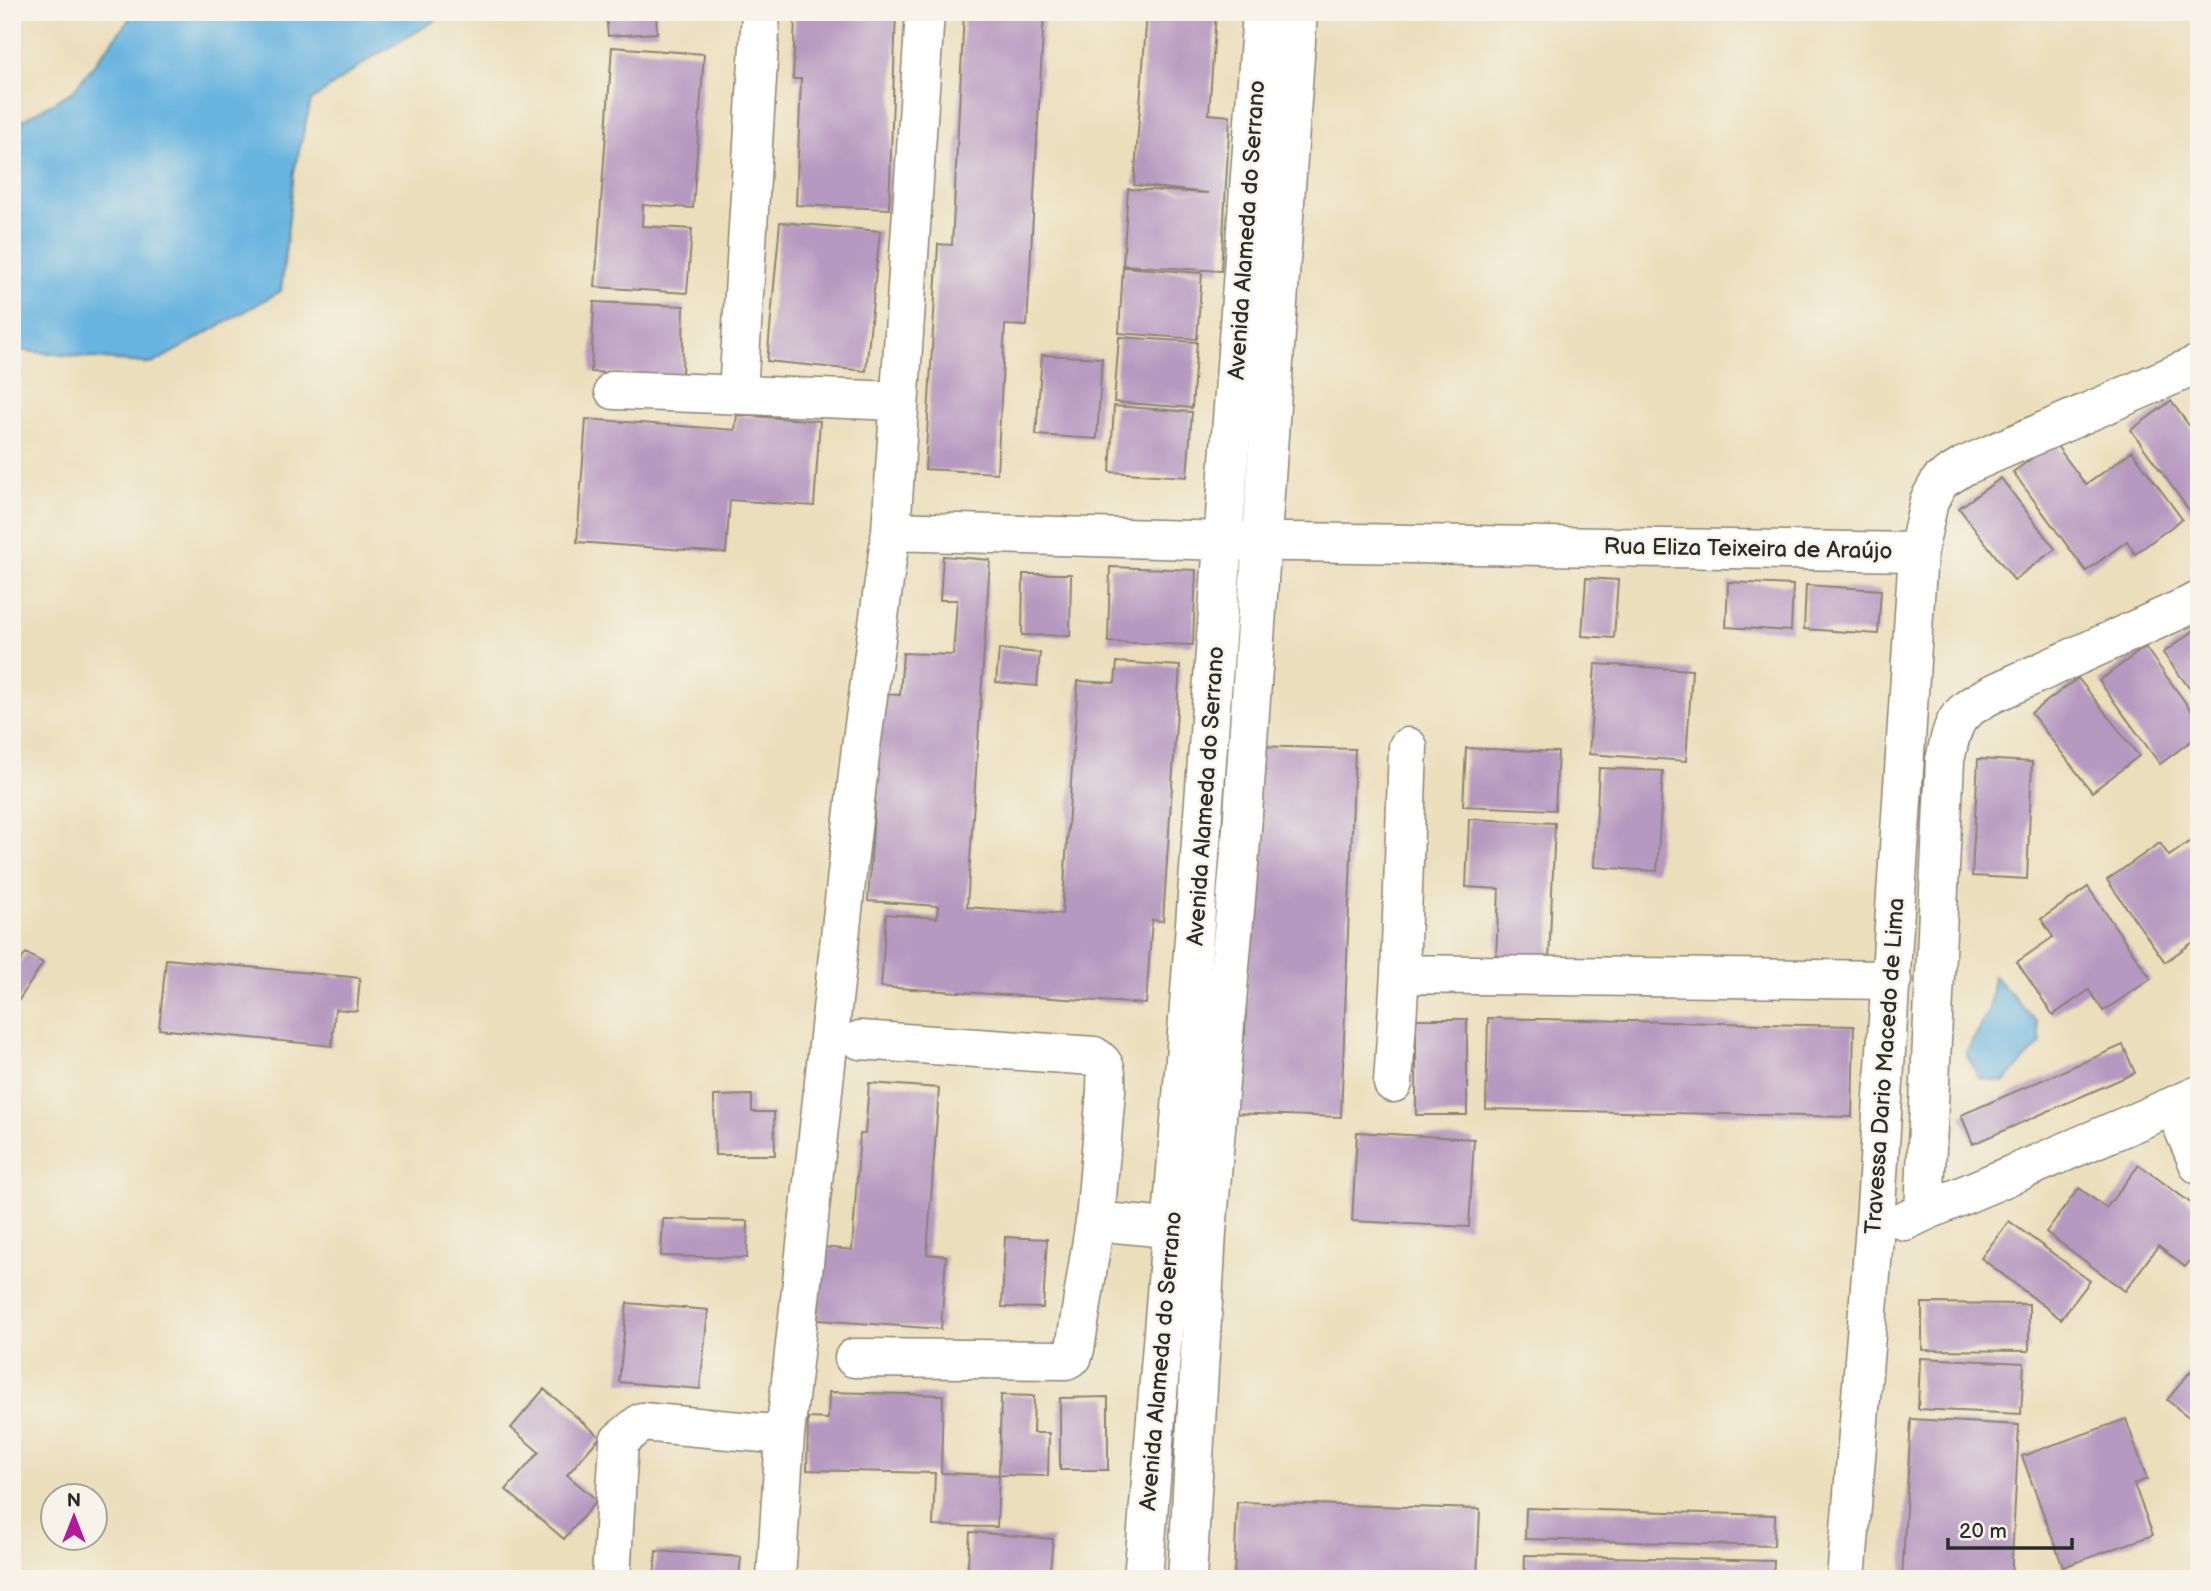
<svg xmlns="http://www.w3.org/2000/svg" width="2211" height="1591" font-family="'Balsamiq Sans',sans-serif">
<rect width="100%" height="100%" fill="#f7f3e8"/>
<filter id="ink" filterUnits="userSpaceOnUse"><feTurbulence type="fractalNoise" baseFrequency=".0143" numOctaves="2"/><feDisplacementMap in="SourceGraphic" scale="14" xChannelSelector="R" yChannelSelector="G"/><feConvolveMatrix kernelMatrix="1 2 1 2 8 2 1 2 1" color-interpolation-filters="sRGB"/></filter>
<filter id="wash" filterUnits="userSpaceOnUse"><feTurbulence type="fractalNoise" baseFrequency=".00686" numOctaves="4" result="noise"/><feDisplacementMap in="SourceGraphic" scale="28" xChannelSelector="R" yChannelSelector="G"/><feGaussianBlur stdDeviation="1.57" result="paint"/><feColorMatrix in="noise" values="0 0 0 0 0 0 0 0 0 0 0 0 0 0 0 0 0 1.4 0 .05"/><feComposite in="paint" operator="in"/></filter>
<g filter="url(#wash)">
<rect width="100%" height="100%" fill="#ebdebb"/>
<path fill="#67b4e0" stroke="#497086" stroke-width="2" d="M135,12H450L368,60L311,101L294,172L281,291L152,364L25,351L12,346V126L73,91Z
M1994,976L2037,1022L2041,1043L2004,1082L1979,1078L1966,1053L1989,1011Z"/>
<g id="blocks">
<path fill="#b599c0" d="M606,12H656L657,33L608,36Z
M795,12H896L889,209L796,205L801,79H793Z
M964,12H1044L1027,326L1005,325L997,473L925,469L938,244L952,245Z
M1147,12H1216L1209,114L1230,116L1221,271L1123,265L1128,189L1208,193L1134,185Z
M612,47L704,54L693,208L643,205L642,226L692,229L687,293L595,287Z
M780,222L880,231L866,371L767,361Z
M1123,267L1202,273L1197,339L1119,333Z
M594,302L684,306L682,376L591,372Z
M1119,337L1197,342L1192,408L1114,402Z
M1042,355L1102,358L1097,439L1036,435Z
M2171,401L2199,439V524L2131,430Z
M1114,406L1192,412L1187,477L1110,472Z
M737,415L820,421L814,506L730,500L726,553L577,542L586,419L735,430Z
M2054,442L2086,485L2132,451L2182,519L2135,554L2127,541L2086,571L2013,472Z
M2001,478L2055,549L2014,580L1959,508Z
M943,556L990,560L967,907L1062,914L1078,681L1115,683L1117,662L1180,666L1163,921L1152,920L1146,1004L881,987L886,914L937,918L938,906L868,901L882,694L900,695L903,653L953,655L957,600H940Z
M1110,567L1196,570L1193,645L1108,642Z
M1023,574H1071L1070,636L1022,635Z
M1586,578L1618,580L1614,638L1582,636Z
M1728,582L1793,585L1791,631L1726,627Z
M1806,585L1881,590L1878,634L1804,629Z
M2199,627V701L2163,653Z
M2145,647L2199,721V735L2160,764L2099,681Z
M999,649L1040,653L1037,686L996,682Z
M1595,664L1692,670L1686,761L1589,754Z
M2078,678L2139,756L2092,792L2031,713Z
M1256,746L1355,749L1341,1117L1228,1113L1230,1033L1245,1034Z
M1466,748L1558,752L1555,810L1463,806Z
M1978,759L2032,762L2027,879L1972,876Z
M1599,768L1663,771L1657,871L1594,867Z
M1469,819L1555,823L1549,962L1496,959L1499,889L1466,887Z
M2199,835V938L2165,962L2107,880L2160,843L2169,856Z
M2088,887L2151,979L2103,1011L2089,990L2053,1015L2017,962L2053,937L2041,919Z
M26,953L43,963L15,1006L12,1004V974Z
M166,959L360,978L357,1011L335,1009L332,1046L159,1029Z
M1488,1018L1854,1026L1852,1117L1486,1109Z
M1416,1019H1467V1115H1416Z
M2123,1045L2135,1073L1973,1144L1961,1115Z
M869,1083L939,1088L927,1254L946,1256L941,1329L818,1320L823,1247L852,1250L860,1134H865Z
M752,1095V1112H774L775,1155H715L714,1096Z
M1357,1132L1474,1139L1469,1227L1352,1221Z
M2139,1165L2199,1209V1249L2185,1267L2158,1246L2125,1291L2046,1232L2079,1188L2106,1208Z
M663,1219L748,1221L747,1258L661,1256Z
M2009,1221L2090,1281L2061,1319L1981,1258Z
M1005,1237L1047,1239L1043,1308L1002,1307Z
M627,1303L708,1310L700,1389L619,1382Z
M1922,1303L2029,1304V1351L1922,1350Z
M1920,1358L2024,1363L2021,1414L1918,1409Z
M2199,1361V1425L2167,1400Z
M544,1389L600,1437L567,1475L597,1500L564,1539L506,1490L539,1452L511,1428Z
M829,1392L943,1395L941,1473L999,1475L1001,1395L1034,1396L1033,1433H1049L1048,1476L999,1475L997,1527L933,1526L935,1473L807,1470L808,1418L828,1419Z
M1108,1397V1470H1060V1398Z
M1911,1419L2019,1425L2011,1579H1902Z
M2126,1419L2147,1479L2134,1484L2153,1535L2063,1567L2022,1456Z
M1237,1502L1480,1509L1477,1579L1234,1577Z
M1526,1508L1775,1515L1774,1546L1525,1539Z
M970,1532L1053,1539L1049,1579H967Z
M656,1551L741,1557L739,1579H654Z
M1525,1555L1774,1561L1773,1579H1524Z"/>
</g>
</g>
<g filter="url(#ink)">
<use href="#blocks" fill-opacity="0" stroke="#8b8473" stroke-width="2"/>
<g fill="none" stroke-linecap="round" stroke-linejoin="round">
<defs>
<path id="street" d="M614,390L899,401
M738,393L761,12
M891,531L1225,541L1918,552L1929,501L1940,481L1964,466L2199,364
M1400,974L1892,980
M1393,1083L1400,974L1408,747
M2174,1106L2199,1165
M1924,1212L1945,760C1954,720 1954,714 1992,694L2199,601
M1095,1221L1198,1231
M1905,1221L1924,1212L2199,1095
M854,1358L1066,1360L1073,1356L1075,1349L1095,1221L1106,1091C1106,1074 1109,1065 1094,1056L860,1040
M611,1579L619,1441L642,1422L785,1435
M776,1579L785,1435L861,747L891,531L925,12
M1143,1579C1187,1057 1225,535 1262,12
M1187,1579L1207,1232L1242,829L1298,12
M1846,1579L1874,1238L1918,552"/>
</defs>
<use href="#street" stroke="#8b8473" stroke-width="41"/>
<use href="#street" stroke="#fff" stroke-width="38"/>
</g>
</g>
<g text-anchor="middle" dominant-baseline="central" stroke-width="5" stroke-linejoin="round" paint-order="stroke">
<g font-size="23" fill="#2b2b2b" stroke="#f7f3e8">
<text transform="translate(1247 230) rotate(-86)">Avenida Alameda do Serrano</text>
<text transform="translate(1748 549) rotate(1)">Rua Eliza Teixeira de Araújo</text>
<text transform="translate(1206 796) rotate(-86)">Avenida Alameda do Serrano</text>
<text transform="translate(1885 1066) rotate(-86)">Travessa Dario Macedo de Lima</text>
<text transform="translate(1161 1361) rotate(-85)">Avenida Alameda do Serrano</text>
</g>
</g>
<rect width="2211" height="1591" fill="none" stroke="#f7f3e8" stroke-width="42"/>
<g transform="translate(74 1517)"><circle r="33" fill="#f7f3e8" stroke="#a5a39c" stroke-width="2"/>
<path d="M0-5L12 26L0 18L-12 26Z" fill="#b5179e"/>
<text y="-10" font-size="19" font-weight="bold" text-anchor="middle" fill="#2b2b2b">N</text>
</g>
<path d="M1948 1538v10h124v-10" fill="none" stroke="#2b2b2b" stroke-width="3.5"/>
<text x="1959" y="1538" font-size="21" fill="#2b2b2b" stroke="#f7f3e8" stroke-width="5" paint-order="stroke">20 m</text>
</svg>
